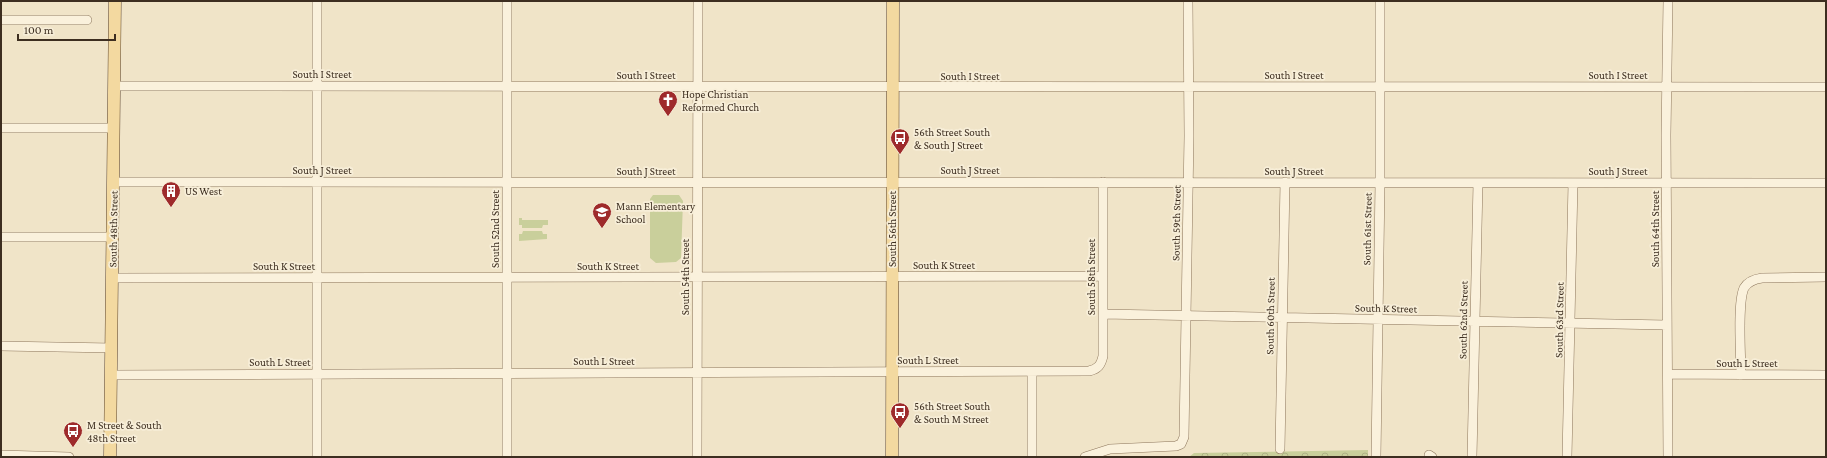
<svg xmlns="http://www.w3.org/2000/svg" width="1827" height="458" font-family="'Crimson Pro',serif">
<defs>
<pattern id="park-crowns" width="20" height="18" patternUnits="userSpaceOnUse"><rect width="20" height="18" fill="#c9cf9b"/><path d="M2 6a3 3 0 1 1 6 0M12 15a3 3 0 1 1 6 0" fill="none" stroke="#aeb285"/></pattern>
</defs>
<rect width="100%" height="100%" fill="#f0e4c8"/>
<path fill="#c9cf9b" d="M653,195H679L683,201L681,258L676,262L656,263L650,258V199Z
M519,218H522V220H548V225H543L542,228H522V225H519Z
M523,231H542L543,234H547V239L519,241V234H522Z"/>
<path fill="url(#park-crowns)" d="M1368,450V457H1189L1194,453Z"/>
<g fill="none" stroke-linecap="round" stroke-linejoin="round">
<defs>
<path id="minor" d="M317,1V457
M507,1V457
M1,20H87
M114,86L1826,87
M1,128H114
M114,182L1826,183
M1,237H113
M113,278L1103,276
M1103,314L1667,325
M1,346L112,348
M1668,374L1826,375
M112,375L1089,371C1098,369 1101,365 1103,356V182
M1741,375C1741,356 1737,303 1744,288C1748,281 1755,279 1762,278L1826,277
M1280,449L1285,182
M1,455L69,457
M1429,455L1432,457
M697,457L698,1
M1032,457V372
M1085,457L1110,449L1176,446L1181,444L1184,437L1189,136L1188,1
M1376,457L1380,183V1
M1472,457L1478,183
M1567,457L1573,183
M1668,457L1666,135L1668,1"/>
<path id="major" d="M110,457L115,1
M892,457L893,1"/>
</defs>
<use href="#minor" stroke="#8d765c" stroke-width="10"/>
<use href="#major" stroke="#5b4430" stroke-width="13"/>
<use href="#minor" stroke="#faf1dc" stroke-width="9"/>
<use href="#major" stroke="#f3d9a0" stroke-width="12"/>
</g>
<defs>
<symbol id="church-pin" viewBox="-11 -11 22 30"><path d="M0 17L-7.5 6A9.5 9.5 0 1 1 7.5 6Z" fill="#9e2a2b" stroke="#f7eed8"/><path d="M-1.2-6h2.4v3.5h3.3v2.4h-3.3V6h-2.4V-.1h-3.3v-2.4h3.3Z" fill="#fff"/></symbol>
<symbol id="bus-pin" viewBox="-11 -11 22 30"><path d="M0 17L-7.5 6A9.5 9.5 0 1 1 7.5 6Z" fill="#9e2a2b" stroke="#f7eed8"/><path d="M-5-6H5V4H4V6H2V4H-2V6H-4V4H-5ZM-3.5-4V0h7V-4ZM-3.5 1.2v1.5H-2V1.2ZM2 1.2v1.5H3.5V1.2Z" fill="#fff"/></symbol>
<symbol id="building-pin" viewBox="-11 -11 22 30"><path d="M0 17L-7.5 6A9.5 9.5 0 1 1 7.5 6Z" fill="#9e2a2b" stroke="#f7eed8"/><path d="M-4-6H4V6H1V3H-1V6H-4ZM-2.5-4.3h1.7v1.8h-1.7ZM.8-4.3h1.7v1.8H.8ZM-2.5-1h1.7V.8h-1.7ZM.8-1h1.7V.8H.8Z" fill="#fff"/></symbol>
<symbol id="school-pin" viewBox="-11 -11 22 30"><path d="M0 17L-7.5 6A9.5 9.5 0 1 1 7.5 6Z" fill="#9e2a2b" stroke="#f7eed8"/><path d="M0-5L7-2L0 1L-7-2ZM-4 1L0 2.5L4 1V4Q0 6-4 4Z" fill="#fff"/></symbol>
</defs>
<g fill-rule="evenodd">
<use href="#church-pin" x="657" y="89" width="22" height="30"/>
<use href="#bus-pin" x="889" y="127" width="22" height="30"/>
<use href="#building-pin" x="160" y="180" width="22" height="30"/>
<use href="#school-pin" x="591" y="201" width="22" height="30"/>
<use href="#bus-pin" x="889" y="401" width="22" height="30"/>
<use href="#bus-pin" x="62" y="420" width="22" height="30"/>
</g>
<g text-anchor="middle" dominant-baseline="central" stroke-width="3.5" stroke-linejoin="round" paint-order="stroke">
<g font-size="11" fill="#3d2e20" stroke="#f7eed8">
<text x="322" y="74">South I Street</text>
<text x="646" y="75">South I Street</text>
<text x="1294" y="75">South I Street</text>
<text x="1618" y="75">South I Street</text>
<text x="970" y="76">South I Street</text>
<text x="322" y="170">South J Street</text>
<text x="970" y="170">South J Street</text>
<text x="646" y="171">South J Street</text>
<text x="1294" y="171">South J Street</text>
<text x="1618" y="171">South J Street</text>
<text transform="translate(1176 223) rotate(-89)">South 59th Street</text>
<text transform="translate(113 229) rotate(-89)">South 48th Street</text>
<text transform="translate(495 229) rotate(-90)">South 52nd Street</text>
<text transform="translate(892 229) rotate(-90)">South 56th Street</text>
<text transform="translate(1367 229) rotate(-89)">South 61st Street</text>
<text transform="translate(1655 229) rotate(-90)">South 64th Street</text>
<text x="944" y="265">South K Street</text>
<text x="284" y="266">South K Street</text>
<text x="608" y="266">South K Street</text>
<text transform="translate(685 277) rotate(-90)">South 54th Street</text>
<text transform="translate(1091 277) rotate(-90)">South 58th Street</text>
<text transform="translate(1386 308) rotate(1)">South K Street</text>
<text transform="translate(1270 316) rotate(-89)">South 60th Street</text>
<text transform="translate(1463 320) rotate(-89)">South 62nd Street</text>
<text transform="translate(1559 320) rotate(-89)">South 63rd Street</text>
<text x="928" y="360">South L Street</text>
<text x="604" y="361">South L Street</text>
<text x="280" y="362">South L Street</text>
<text x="1747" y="363">South L Street</text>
</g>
<g font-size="11" fill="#3d2e20" stroke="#f7eed8" text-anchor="start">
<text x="682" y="94">Hope Christian<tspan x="682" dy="13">Reformed Church</tspan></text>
<text x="914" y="132">56th Street South<tspan x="914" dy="13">&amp; South J Street</tspan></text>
<text x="185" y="191">US West</text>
<text x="616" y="206">Mann Elementary<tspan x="616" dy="13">School</tspan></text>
<text x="914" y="406">56th Street South<tspan x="914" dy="13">&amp; South M Street</tspan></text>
<text x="87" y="425">M Street &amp; South<tspan x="87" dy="13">48th Street</tspan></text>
</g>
</g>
<rect width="1827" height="458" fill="none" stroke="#3d2e20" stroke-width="4"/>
<path d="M18 34v6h97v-6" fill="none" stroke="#3d2e20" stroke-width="2"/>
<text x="24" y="34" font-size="12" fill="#3d2e20" stroke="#f7eed8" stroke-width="3" paint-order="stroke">100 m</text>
</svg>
